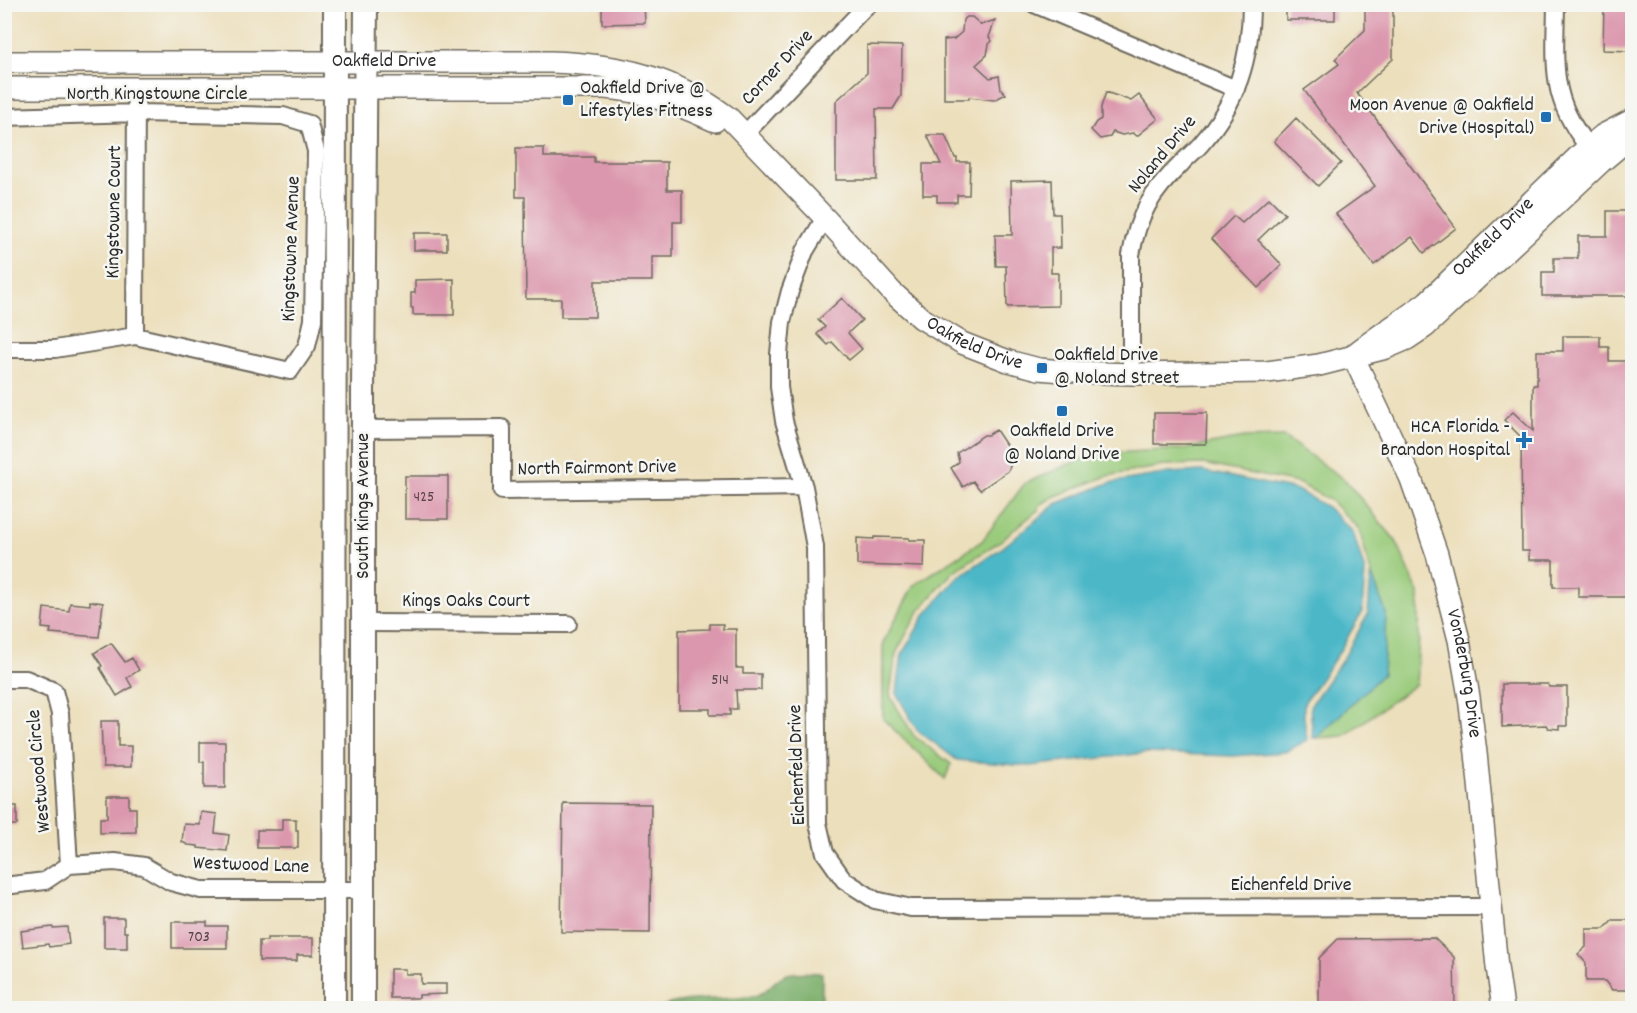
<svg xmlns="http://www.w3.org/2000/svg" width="1637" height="1013" font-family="Dekko,sans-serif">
<rect width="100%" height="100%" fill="#f6f6f2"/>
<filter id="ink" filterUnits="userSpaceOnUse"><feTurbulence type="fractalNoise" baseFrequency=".0167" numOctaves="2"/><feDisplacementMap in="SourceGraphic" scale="12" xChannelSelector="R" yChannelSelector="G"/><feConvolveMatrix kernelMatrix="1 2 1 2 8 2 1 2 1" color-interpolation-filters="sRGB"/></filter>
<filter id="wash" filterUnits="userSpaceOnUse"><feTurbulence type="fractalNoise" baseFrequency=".008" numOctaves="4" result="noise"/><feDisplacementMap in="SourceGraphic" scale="24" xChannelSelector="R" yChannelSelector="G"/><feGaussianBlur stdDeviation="1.35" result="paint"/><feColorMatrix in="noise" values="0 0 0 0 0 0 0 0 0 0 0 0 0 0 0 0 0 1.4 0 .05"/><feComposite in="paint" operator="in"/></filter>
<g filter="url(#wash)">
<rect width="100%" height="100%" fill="#ecdfbc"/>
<path fill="#9acb7b" stroke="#627b53" stroke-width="1.5" d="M1284,437L1345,480L1396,541L1419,594V638L1416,684L1344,736L1316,738L1383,674L1386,613L1371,573L1359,529L1330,500L1298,483L1203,464L1169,465L1107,476L1053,497L1040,505L1038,510L999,542L953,572L919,611L896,653L890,693L891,698L914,736L951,764L945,779L883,719V643L914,585L982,541L1025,483L1093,454L1183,449L1244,438Z"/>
<path fill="#7baf6b" stroke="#536d4b" stroke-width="1.5" d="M822,973V1008H658C689,995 723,1002 755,996C768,993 773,980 785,975C792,971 813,973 822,973Z"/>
<path fill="#4bb7c7" stroke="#3b7179" stroke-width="1.5" d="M1202,471L1297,490L1327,507L1353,532L1365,572L1362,612L1338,654L1304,703V717L1307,740L1285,752L1233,756L1146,753L1029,766L957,760L917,730L897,694L902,654L925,615L958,577L1002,548L1056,504L1109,483L1169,473Z
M1371,573L1386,613L1383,674L1316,738H1313L1310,706L1343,659L1368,614Z"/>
<g id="blocks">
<path fill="#db97ad" d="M602,4H644L645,23L602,24Z
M1286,4H1335V20H1286Z
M1365,4H1393V59L1357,93L1456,228L1424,253L1412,237L1374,265L1336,214L1375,186L1304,90L1339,64L1335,59L1365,30Z
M1604,4H1632V51L1603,50Z
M967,17H972L981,25L995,20L989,37L992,41L989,44L987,55L976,65L990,78L999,76L1001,89L1006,94L994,100L969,97V99H944V40L954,39L962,32L963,20Z
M867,45L902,46L901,96L893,109H876L877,180H836V101L867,73Z
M1106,92L1131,101L1139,95L1158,119L1137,136L1133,133L1122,135L1113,132L1110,137L1100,139L1091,130L1096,122L1101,119V107Z
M1296,118L1341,163L1318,186L1274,141Z
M927,135H945L955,158H957V162H970L969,195H957V202H937V195H923V164H941Z
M516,148H544V157H594V162H667V190H682V222H673V257H652V281H595V317H561V299H526L525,197H516Z
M1052,180L1053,214H1060L1061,248H1051V273H1058V306L1007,307L1006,266H996L995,235H1012L1011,181Z
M1269,198L1285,214L1258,240L1282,265L1258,288L1211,239L1234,216L1242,223Z
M1607,211H1632V296H1542V272H1554V258H1578V236H1607Z
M414,233H447V250H414Z
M454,279V315H413V308H411V293H415V280Z
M842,298L862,320L848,333L862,349L849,360L832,342L828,345L817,334L825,327L818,320Z
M1563,336H1600V347H1609V361H1632V597H1578V587H1553V560H1529V551H1522L1521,437L1504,420L1513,412L1533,431V385H1537V351H1563Z
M1154,413H1207L1206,444H1154Z
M996,430L1016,460L1011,464L1008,471L980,490L973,481L963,487L951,468L959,462L957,453L984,435H988Z
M405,476H448V519H405Z
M874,537L909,538V540H925L924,567L857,565V538L874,539Z
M90,601L103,603L99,637L50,633L51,629L42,628L44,608L69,611L70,603L90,605Z
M710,624H723V629H736V668H743V674H761V690H736L737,709H730V715H710V709H679V630L710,629Z
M111,643L125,662L132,658L139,670L127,678L132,687L117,696L100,668L102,666L94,653Z
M1502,684H1548L1549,687H1567V726H1559V729L1548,728L1546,725L1502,727Z
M101,721H118V746H131V767H103Z
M200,742H225V788H204V762H200Z
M107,796H129V808H136V832L100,833V818H107Z
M563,803L651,804L650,933L561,932Z
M4,806H17V825H4Z
M201,812L217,814L215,833L229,835L227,851L198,848V846L188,845L182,842L184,824L200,825Z
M282,819H296V830H298V848H257V830H282Z
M104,918H124V932H127V948H104Z
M1613,920H1632V990H1612L1605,981H1586V963L1578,954L1586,947V929H1604Z
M172,922H207V926H227V948H172Z
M52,927L53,928L67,927L69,944L49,947L48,944L23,947L21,931Z
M267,938H313V955H297V961H259V941H267Z
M1434,938L1454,957L1455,1008H1319V958L1338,939Z
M390,969H405V974H421V984H446V994L419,995V998H390Z"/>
</g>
</g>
<g filter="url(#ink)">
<use href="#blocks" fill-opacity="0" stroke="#6f6a5e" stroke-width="1.5"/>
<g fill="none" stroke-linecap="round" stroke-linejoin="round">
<defs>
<path id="minor" d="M1034,4L1236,89
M1556,4C1555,69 1549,102 1595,155
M4,117L137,113L283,116L309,124L316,151L313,320L307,346L290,371L135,336L55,349H4
M744,135L864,8L869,4
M825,218L805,251L790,291L782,322L779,354V387L784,421L804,487L815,547L818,823L825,853L844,880L875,900L911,908L1491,907
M135,336L136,88
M1131,374V255C1138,214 1152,192 1181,164C1187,157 1195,151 1201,144C1237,103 1251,58 1251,4
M364,429L502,428V491L804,487
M364,623L568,624
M4,679H26L54,691L60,714L69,865
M4,886L45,881L69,865L115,862L144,866L171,882L201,890H363"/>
<g id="tertiary">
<path id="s1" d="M4,62H550C618,64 673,76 729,118L825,218L892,292L921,318L962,343L1008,361L1039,369L1075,372L1131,374L1267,372L1319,365L1386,348L1407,339L1425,327L1601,162L1632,136"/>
<path d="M4,88H604C644,90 679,105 715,121"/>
<path id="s2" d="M1356,353C1379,335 1403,320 1427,302L1588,147L1603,135L1632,120"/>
<path id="s3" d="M1353,356L1411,479L1437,554L1459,640L1469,697L1476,753L1497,967L1503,1008"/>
</g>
<path id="secondary" d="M334,1008L335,4
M363,1008V390L366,4"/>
</defs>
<use href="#minor" stroke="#6f6a5e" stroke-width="20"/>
<use href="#tertiary" stroke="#6f6a5e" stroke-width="24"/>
<use href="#secondary" stroke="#6f6a5e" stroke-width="26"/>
<use href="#minor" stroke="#fff" stroke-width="16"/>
<use href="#tertiary" stroke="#fff" stroke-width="21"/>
<use href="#secondary" stroke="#fff" stroke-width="22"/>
</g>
</g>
<g fill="#1f6fb2" stroke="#f6f6f2" stroke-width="2">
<rect x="562" y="94" width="12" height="12" rx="3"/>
<rect x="1540" y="111" width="12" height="12" rx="3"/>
<rect x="1036" y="362" width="12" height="12" rx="3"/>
<rect x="1056" y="405" width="12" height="12" rx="3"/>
<path d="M1521 431h6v6h6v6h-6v6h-6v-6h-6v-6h6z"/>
</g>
<g text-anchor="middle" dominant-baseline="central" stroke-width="5" stroke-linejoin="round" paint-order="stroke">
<g font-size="16" fill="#57464c">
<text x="424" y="497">425</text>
<text x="720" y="680">514</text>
<text x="199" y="937">703</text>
</g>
<g font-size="20" fill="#2b2b2b" stroke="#f6f6f2">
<text stroke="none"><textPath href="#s1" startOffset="380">Oakfield Drive</textPath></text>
<text transform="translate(778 68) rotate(-47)">Corner Drive</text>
<text x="157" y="95">North Kingstowne Circle</text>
<text transform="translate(1163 155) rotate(-50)">Noland Drive</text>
<text transform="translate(115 212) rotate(-89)">Kingstowne Court</text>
<text stroke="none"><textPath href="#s2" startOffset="180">Oakfield Drive</textPath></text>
<text transform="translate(292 249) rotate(-88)">Kingstowne Avenue</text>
<text stroke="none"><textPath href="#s1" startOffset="1074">Oakfield Drive</textPath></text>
<text transform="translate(597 469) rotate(-1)">North Fairmont Drive</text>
<text transform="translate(364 506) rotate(-90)">South Kings Avenue</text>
<text x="466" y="602">Kings Oaks Court</text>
<text stroke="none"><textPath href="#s3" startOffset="338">Vonderburg Drive</textPath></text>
<text transform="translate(798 765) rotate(-92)">Eichenfeld Drive</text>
<text transform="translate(40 771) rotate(-95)">Westwood Circle</text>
<text transform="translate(251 866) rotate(2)">Westwood Lane</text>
<text x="1291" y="886">Eichenfeld Drive</text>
</g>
<g font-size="20" fill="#2b2b2b" stroke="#f6f6f2" text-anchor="start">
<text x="580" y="89">Oakfield Drive @<tspan x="580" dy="23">Lifestyles Fitness</tspan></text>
<text x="1534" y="106" text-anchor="end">Moon Avenue @ Oakfield<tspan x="1534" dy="23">Drive (Hospital)</tspan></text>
<text x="1054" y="356">Oakfield Drive<tspan x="1054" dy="23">@ Noland Street</tspan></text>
<text x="1510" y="428" text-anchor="end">HCA Florida -<tspan x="1510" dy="23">Brandon Hospital</tspan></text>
<text x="1062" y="432" text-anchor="middle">Oakfield Drive<tspan x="1062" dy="23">@ Noland Drive</tspan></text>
</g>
</g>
<rect width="1637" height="1013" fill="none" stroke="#f6f6f2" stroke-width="24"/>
</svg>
